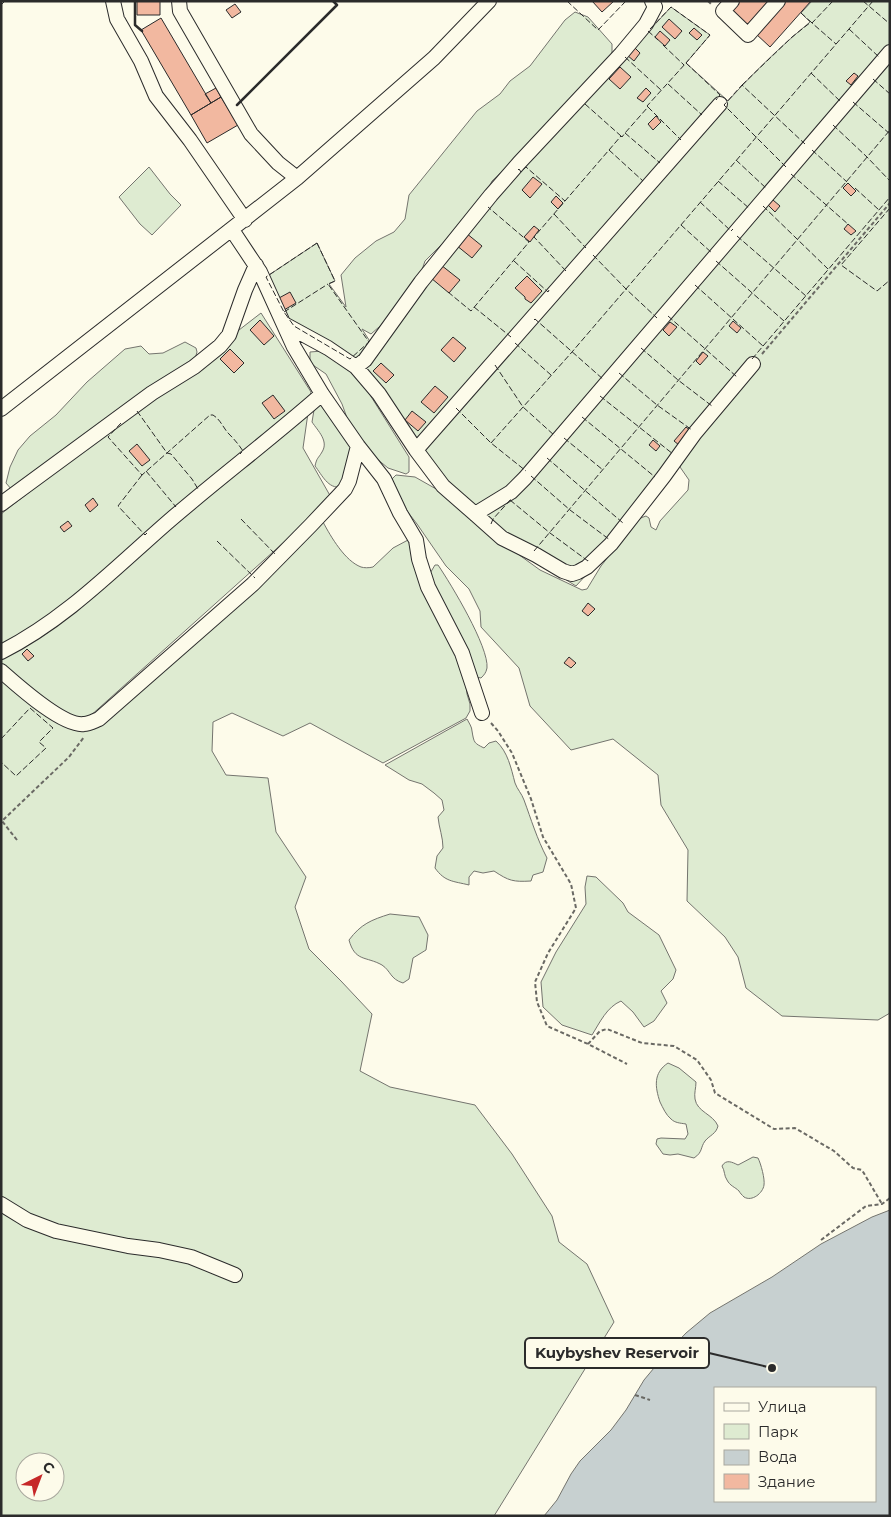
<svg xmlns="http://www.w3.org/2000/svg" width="891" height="1517" font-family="Montserrat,sans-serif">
<rect width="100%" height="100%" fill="#fdfbea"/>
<path fill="#deebd1" stroke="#74746e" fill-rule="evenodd" d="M812,1H890V1013L878,1020L782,1016L746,988L738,957L725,937L687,901L688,850L661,805L658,775L613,739L571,750L530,706L519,668L481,627L480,611L469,589L446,566L417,524L401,503L392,479L396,475L415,477L445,494L511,549L540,570L582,590L587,589L601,566L638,519L646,516L649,518L651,527L656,530L660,521L688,490L689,480L680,467L681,464L629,528L576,586L503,541L444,491L358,373L294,326L284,312L266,277L317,243L335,281L329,284L346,307L341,275L355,258L376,241L394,232L405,219L409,195L477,111L500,94L510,81L530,66L565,20L575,12L588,17L612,44V61L558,119L492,181L480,206L425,261L417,284L387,320L371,334L362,329L371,343L507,184L671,7L710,35L686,63L728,101C753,73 781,46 810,22L801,13Z
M149,167L170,194L181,205L152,235L140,224L119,197Z
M261,313L311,392L303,448L332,499L79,726L84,730L323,522C331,537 345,561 361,567C364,568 369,568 373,567L393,548L408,540L411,542L459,653L465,678L467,694L470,704V711L466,718L383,763L310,723L283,736L232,713L213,722L212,751L226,775L268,778L276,832L306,877L295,907L309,949L341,981L372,1014L360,1071L390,1087L475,1105L512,1154L552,1216L559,1242L587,1264L614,1322L494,1516H1V514ZM25,1462H55V1492H25Z
M185,342L196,348L197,352L195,359L12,490L6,483L10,467L18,450L30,436L56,415L87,382L125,349L141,346L149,354L163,353Z
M322,351L360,379L409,457V472L406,474L388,468L365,449L350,426L342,404L326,374L310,363V352Z
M322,402L351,445V452L341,487C328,489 322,475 315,466C317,457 318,459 322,452C329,441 318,431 312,422L314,410Z
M435,565H438C451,584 489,647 487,668C486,673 484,675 481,678L476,677L429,575Z
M467,719C469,723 472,727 472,731C474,743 474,743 484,748L489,743L496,741C508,752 511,768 515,783C517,789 522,794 524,800C531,819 537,839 547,858L543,872L533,875L531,881C513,882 509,881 494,871L483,873L474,871L469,877V885C453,881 445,882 435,868L437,856L443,848C443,837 439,828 438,817L444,810L442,800L434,793L422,784L409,780L385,765Z
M587,876L596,877L623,903L628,912L659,935L676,970L673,979L661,991L667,1003L654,1021L644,1027L633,1012L621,1001C607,1007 600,1022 592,1035L562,1025L543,1007L541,982L556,952L586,904L585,887Z
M390,914L419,917L428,935L426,950L413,958L409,979L403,983C390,979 391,971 382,965C366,956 355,962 349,940C361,924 371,920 390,914Z
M668,1063L679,1068L696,1082C696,1088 694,1093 695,1099C697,1112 713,1114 718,1126C716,1134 710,1135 705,1141C700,1148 703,1152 694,1158L678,1154L670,1155L663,1154L656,1144L657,1139L661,1138L685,1139L688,1134L686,1124C680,1123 675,1123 671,1119C666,1115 663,1108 660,1102C655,1087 653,1073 668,1063Z
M753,1157L758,1158C761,1164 765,1179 764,1185C763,1193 752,1202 744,1197C742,1195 740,1193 739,1191C735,1187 730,1186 727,1180C724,1176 725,1171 722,1166C726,1159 732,1162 738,1165Z"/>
<path fill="#c7d0d0" stroke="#74746e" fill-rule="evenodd" d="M890,1210V1516H544L557,1500L571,1474L580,1461L611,1430L626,1410L644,1380L664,1356L686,1333L710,1313L772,1277L821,1244L872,1217ZM715,1388H875V1501H715Z"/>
<path fill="#f2b8a0" stroke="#2b2b2b" d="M137,1H160V15H137Z
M592,1H614L602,12Z
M740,1H769L747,25L731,11Z
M784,1H811L770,47L755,33Z
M235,4L241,12L232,18L226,10Z
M161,18L211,103L191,115L141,30Z
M669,19L682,31L675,39L662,27Z
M694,28L702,35L697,40L689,33Z
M660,31L670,40L665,46L655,37Z
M634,47L640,53L634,61L627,55Z
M620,67L631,77L620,89L609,79Z
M854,73L858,76L851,85L846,81Z
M216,88L221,97L211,103L205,94Z
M646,88L651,93L643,102L637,98Z
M221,97L238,125L207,143L191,115Z
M656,116L661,122L653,130L648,124Z
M533,177L542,184L530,198L522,190Z
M848,183L856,191L851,196L843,188Z
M556,196L563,203L558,209L551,202Z
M773,200L780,206L775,212L768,205Z
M848,224L856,231L851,235L844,229Z
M534,226L539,230L530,242L524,237Z
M466,233L482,246L472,258L456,245Z
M441,265L460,280L449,293L431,278Z
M527,276L542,291L531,303L525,299V297L515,288Z
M290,292L296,303L284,310L279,298Z
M260,320L274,336L264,345L250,330Z
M733,321L741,328L737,333L729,326Z
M670,322L677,327L669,336L663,330Z
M453,337L466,348L454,362L441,350Z
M230,349L244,363L234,373L220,359Z
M703,352L708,356L700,365L696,361Z
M381,363L394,375L386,383L373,371Z
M435,386L448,397L434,413L421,402Z
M273,395L285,411L274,419L262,403Z
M412,411L426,422L418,431L405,420Z
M686,427L691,431L679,445L674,441Z
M653,440L660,446L656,451L649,445Z
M137,444L150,460L142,466L129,451Z
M93,498L98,505L90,512L85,505Z
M68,521L72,526L64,532L60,527Z
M588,603L595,609L588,616L582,611Z
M27,649L34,656L28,661L22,654Z
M569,657L576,663L571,668L564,663Z"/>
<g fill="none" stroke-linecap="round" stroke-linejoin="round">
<defs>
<path id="minor" d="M113,1L117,19L141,61L156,96L190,140L245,220
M179,1L180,11L251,134L278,163L297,178
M732,1L723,11L748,35L778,1
M232,230L260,272L294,347L322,394L358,446L384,479L400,513L416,540L419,559L428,587L462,653L482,713
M284,324L328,348L356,367L379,394L416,450L443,486L475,514L502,538L536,555L563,571L572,574L578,572L587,567L611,544L664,476L695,433L753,364
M356,367L365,360L421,282L491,195L519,163L621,54L646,24L655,7L652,1
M1,409L297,178L434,58L489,1
M416,450L720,104
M1,504L152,393L194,367L220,346L229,335L245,290L256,265
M475,514L511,492L525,478L890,52
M1,652C65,620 116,567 169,521C219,478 272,438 322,394
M1,671C17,685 63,727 84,724C89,724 94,721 99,719L253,584L311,525L345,489L349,481L358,446
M1,1204L27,1220L56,1231L128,1246L159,1250L191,1257L235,1275"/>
</defs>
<use href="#minor" stroke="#2b2b2b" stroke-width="16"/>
<path stroke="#6a6964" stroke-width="2" stroke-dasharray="4 2.5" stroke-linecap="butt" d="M708,1L712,5
M762,354L890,203
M491,723L498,731L512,753L531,799L543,837L571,884L576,908L548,953L535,982L537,1002L547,1026L588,1044L627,1064
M17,840L2,821L69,757L84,737
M588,1044L600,1031L607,1029L642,1043L674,1046L697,1060L711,1080L715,1093L774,1129L795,1128L834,1151L853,1168L862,1170L882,1204
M821,1240L866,1206L882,1204L890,1198
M635,1395L650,1400"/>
<use href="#minor" stroke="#fdfbea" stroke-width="14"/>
<path stroke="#2b2b2b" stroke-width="1" stroke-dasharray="6 2.5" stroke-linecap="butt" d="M567,1L598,30L626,1
M833,1L812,23L836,44
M863,1L890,24
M1,5L5,1
M801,13L811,22
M650,29L671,7L710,35L686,63
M849,29L879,57
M648,31L658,40
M663,45L684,65
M625,57L661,90
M811,73L841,102
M873,79L890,94
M668,84L702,115
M742,85L792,37L811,22L812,23
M853,102L890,134
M585,104L621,136
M648,107L681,140
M833,125L867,157L890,181
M625,133L660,163
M609,150L643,181
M812,150L847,182
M736,160L767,189
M786,167L724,105L742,85L805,144
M518,170L519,169L521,172L526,167L565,201
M791,174L849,225
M718,181L750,209
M855,188L879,210
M700,202L731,231L733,229
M763,206L828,269
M890,208L841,265L877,291L890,280
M554,214L586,248
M681,225L712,253
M737,236L806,296
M317,243L335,281L328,284L369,342L350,359L294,326L284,312L266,277Z
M593,255L626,289L657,318
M514,261L548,292L549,290
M716,261L784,321
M566,271L534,237L609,150L621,136L622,137L625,133L648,107L647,106L686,63L720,95L716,100
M695,285L763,346
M448,292L471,311L529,242L488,207
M474,307L511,337
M284,312L328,284
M668,316L737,377
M534,320L535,319L604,380
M515,343L551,375
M641,348L678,380L712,406
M752,359L890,197
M495,365L523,407L555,436
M619,373L657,405L692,430
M600,396L673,454
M456,408L491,443L526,471
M137,411L167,453L171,454L192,479L198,489
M582,417L655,477
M121,423L108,437L142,475L210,415H213C221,420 223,428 229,434C235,440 239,445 243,451L240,454
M564,438L603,470
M491,443L572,352L873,1
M547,458L623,523
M146,471L176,507
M142,475L118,506L145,535L147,533
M531,476L570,510L610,540
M510,500L550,533L588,561V560
M241,519L276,555
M491,524L493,519L511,499
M217,541L255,578
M534,551L890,130
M1,739L30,708L53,728L39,742L46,748L16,776L1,762"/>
<path stroke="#2b2b2b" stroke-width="2.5" d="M135,1V25L142,31
M237,105L337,5L333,1"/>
</g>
<path fill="none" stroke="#2b2b2b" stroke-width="2" d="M772 1368L709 1353"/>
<circle fill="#2b2b2b" stroke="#fdfbea" stroke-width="2" cx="772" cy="1368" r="5"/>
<rect fill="#fdfbea" stroke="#2b2b2b" stroke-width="2" x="525" y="1338" width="184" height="30" rx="5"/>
<g font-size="15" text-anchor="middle" font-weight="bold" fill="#2b2b2b">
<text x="617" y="1358">Kuybyshev Reservoir</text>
</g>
<rect width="891" height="1517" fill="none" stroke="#2b2b2b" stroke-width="5"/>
<rect x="714" y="1387" width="162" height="115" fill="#fdfbea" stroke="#a9a89e"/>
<rect x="724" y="1403" width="25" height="8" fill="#fdfbea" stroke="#a9a89e"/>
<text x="758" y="1412" font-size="15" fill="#2b2b2b">Улица</text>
<rect x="724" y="1424" width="25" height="15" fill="#deebd1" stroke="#a9a89e"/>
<text x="758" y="1437" font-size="15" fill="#2b2b2b">Парк</text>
<rect x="724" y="1450" width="25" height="15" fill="#c7d0d0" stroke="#a9a89e"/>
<text x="758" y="1462" font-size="15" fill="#2b2b2b">Вода</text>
<rect x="724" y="1474" width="25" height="15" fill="#f2b8a0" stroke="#a9a89e"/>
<text x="758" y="1487" font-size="15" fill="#2b2b2b">Здание</text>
<g transform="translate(40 1477) rotate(42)"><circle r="24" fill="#fdfbea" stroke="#a9a89e"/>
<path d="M0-4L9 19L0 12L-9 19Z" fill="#c62828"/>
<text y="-8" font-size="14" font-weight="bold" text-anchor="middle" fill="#2b2b2b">С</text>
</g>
</svg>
